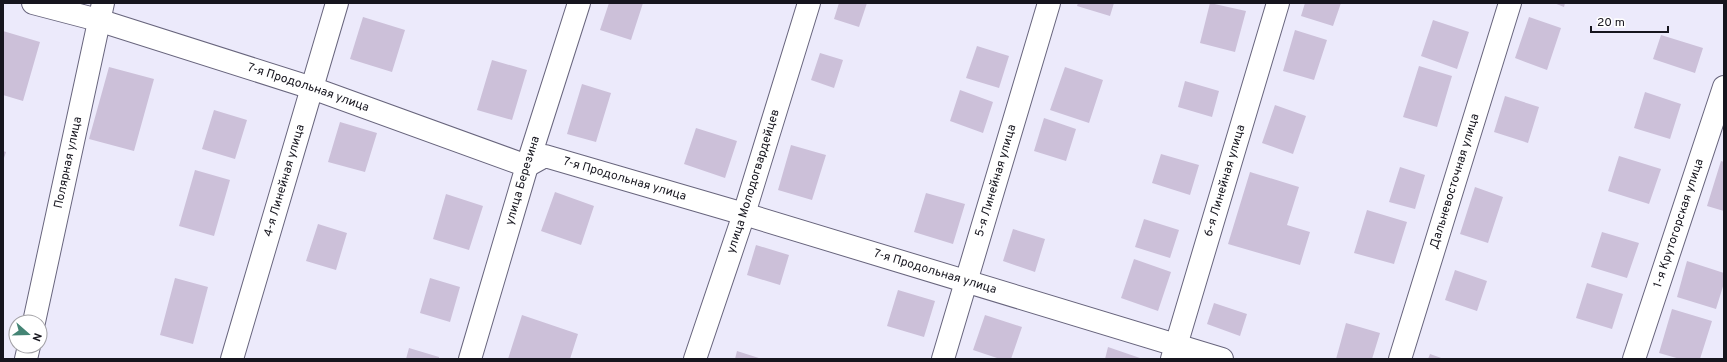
<svg xmlns="http://www.w3.org/2000/svg" width="1727" height="362" font-family="Overpass,sans-serif">
<rect width="100%" height="100%" fill="#eceafb"/>
<path fill="#ccc0d9" d="M609,3H643L631,40L600,30Z
M839,3H867L859,27L834,19Z
M1078,3H1114L1110,16L1077,6Z
M1210,3L1246,11L1235,52L1200,43Z
M1305,3H1341L1333,26L1301,16Z
M1554,3H1565L1564,7Z
M363,17L405,30L392,72L350,59Z
M1529,17L1561,28L1547,70L1515,58Z
M1433,20L1469,32L1457,69L1421,56Z
M1295,30L1327,40L1314,80L1283,71Z
M3,31L40,42L23,101L3,95Z
M1661,35L1703,48L1695,73L1653,59Z
M977,46L1009,56L999,88L966,78Z
M820,53L843,60L834,88L811,80Z
M492,60L527,70L512,120L477,110Z
M1419,66L1452,76L1437,127L1403,117Z
M109,67L154,79L134,151L89,139Z
M1065,67L1103,80L1089,123L1050,110Z
M1185,81L1219,91L1212,117L1178,107Z
M582,84L611,93L596,142L567,134Z
M960,90L993,102L983,133L950,121Z
M1645,92L1681,104L1670,139L1634,128Z
M1505,96L1539,107L1528,143L1494,132Z
M1275,105L1306,116L1293,154L1262,143Z
M214,110L247,120L235,159L202,149Z
M1044,118L1076,129L1066,161L1034,151Z
M340,122L377,133L365,172L328,162Z
M696,128L737,141L725,178L684,164Z
M791,145L826,155L812,200L778,190Z
M3,151L6,152L3,161Z
M1161,154L1199,165L1190,195L1152,183Z
M1619,156L1661,169L1649,204L1608,191Z
M1721,161L1724,162V211L1707,206Z
M1400,167L1425,175L1415,209L1389,202Z
M195,170L230,180L214,236L179,226Z
M1250,172L1299,187L1287,225L1310,232L1300,265L1228,244Z
M1475,187L1503,197L1488,243L1460,234Z
M555,192L594,206L581,245L541,231Z
M926,193L965,204L953,244L914,232Z
M446,194L483,206L469,250L433,239Z
M1367,210L1407,222L1394,264L1354,253Z
M1144,219L1179,230L1170,258L1135,247Z
M318,224L347,233L336,270L306,261Z
M1013,229L1045,239L1035,272L1003,261Z
M1602,232L1639,243L1627,278L1591,267Z
M756,245L789,255L780,285L747,275Z
M1134,259L1171,272L1158,311L1121,298Z
M1687,261L1724,273V283L1716,309L1677,297Z
M1455,270L1487,281L1477,311L1445,300Z
M175,278L208,287L193,344L160,335Z
M430,278L460,287L450,322L420,313Z
M1587,283L1623,294L1612,329L1576,318Z
M898,290L935,301L924,337L887,326Z
M1214,303L1247,314L1240,336L1207,324Z
M1672,309L1712,321L1700,359H1680L1659,353Z
M522,315L578,334L570,359H508Z
M985,315L1022,327L1011,359H1000L973,350Z
M1346,323L1380,333L1372,359H1336Z
M1108,347L1140,358V359H1105Z
M409,348L439,357V359H406Z
M737,351L762,359H735Z
M1430,354L1444,359H1428Z"/>
<g fill="none" stroke-linecap="round" stroke-linejoin="round">
<defs>
<g id="minor">
<path id="s1" d="M33,3L98,20L312,88L527,166L545,156L744,214L1222,359"/>
<path id="s2" d="M34,322L103,3"/>
<path d="M26,359L29,346"/>
<path id="s3" d="M232,359L337,3"/>
<path id="s4" d="M470,359L527,166L579,3"/>
<path id="s5" d="M695,359L744,214L809,3"/>
<path id="s6" d="M943,359L1049,3"/>
<path id="s7" d="M1172,359L1278,3"/>
<path id="s8" d="M1400,359L1510,3"/>
<path id="s9" d="M1634,359L1724,87"/>
</g>
</defs>
<use href="#minor" stroke="#68657d" stroke-width="24"/>
<use href="#minor" stroke="#fff" stroke-width="22"/>
</g>
<g text-anchor="middle" dominant-baseline="central" stroke-width="3.5" stroke-linejoin="round" paint-order="stroke">
<g font-size="12" fill="#16151e" stroke="#fff">
<text stroke="none"><textPath href="#s1" startOffset="288">7-я Продольная улица</textPath></text>
<text stroke="none"><textPath href="#s2" startOffset="163">Полярная улица</textPath></text>
<text stroke="none"><textPath href="#s1" startOffset="624">7-я Продольная улица</textPath></text>
<text stroke="none"><textPath href="#s3" startOffset="186">4-я Линейная улица</textPath></text>
<text stroke="none"><textPath href="#s4" startOffset="186">улица Березина</textPath></text>
<text stroke="none"><textPath href="#s5" startOffset="187">улица Молодогвардейцев</textPath></text>
<text stroke="none"><textPath href="#s6" startOffset="186">5-я Линейная улица</textPath></text>
<text stroke="none"><textPath href="#s7" startOffset="186">6-я Линейная улица</textPath></text>
<text stroke="none"><textPath href="#s8" startOffset="186">Дальневосточная улица</textPath></text>
<text stroke="none"><textPath href="#s9" startOffset="143">1-я Крутогорская улица</textPath></text>
<text stroke="none"><textPath href="#s1" startOffset="948">7-я Продольная улица</textPath></text>
</g>
</g>
<rect width="1727" height="362" fill="none" stroke="#16151e" stroke-width="8"/>
<g transform="translate(28 334) rotate(110)"><circle r="19" fill="#ffffff" stroke="#a2a1a5"/>
<path d="M0-3L7 15L0 10L-7 15Z" fill="#448474"/>
<text y="-6" font-size="11" font-weight="bold" text-anchor="middle" fill="#16151e">N</text>
</g>
<path d="M1591 26v6h77v-6" fill="none" stroke="#16151e" stroke-width="2"/>
<text x="1597" y="26" font-size="12" fill="#16151e" stroke="#ffffff" stroke-width="3" paint-order="stroke">20 m</text>
</svg>
